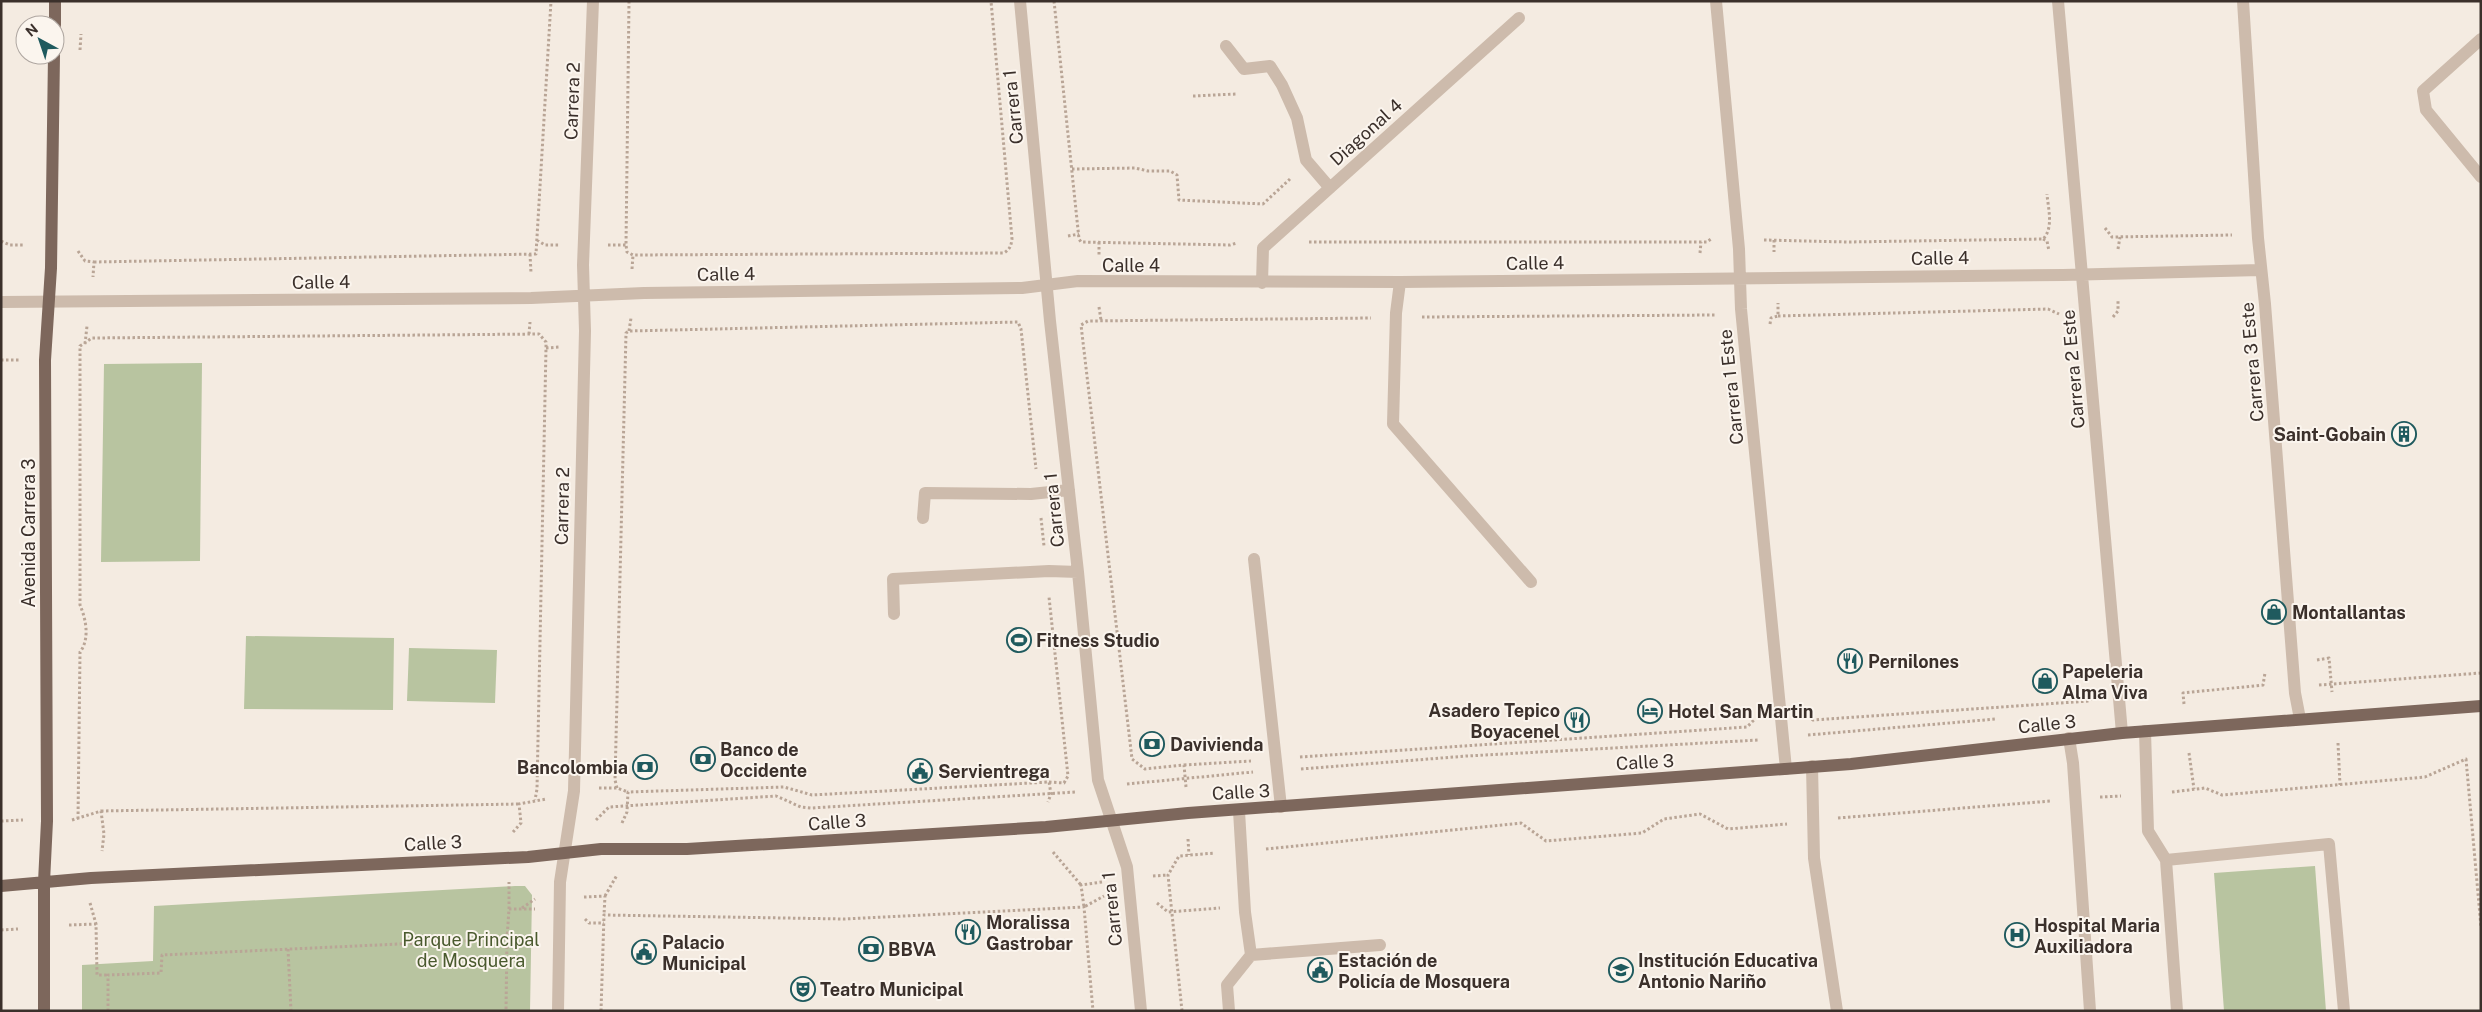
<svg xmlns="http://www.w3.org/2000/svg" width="2482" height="1012" font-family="'Public Sans',sans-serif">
<rect width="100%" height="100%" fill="#f4ebe1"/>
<path fill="#b8c4a0" d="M202,363L200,561L101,562L104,364Z
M246,636L394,638L393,710L244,709Z
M409,648L497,650L495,703L407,701Z
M2315,866L2326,1011H2224L2214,873Z
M515,886H525L532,895L530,1011H82V965L153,961L154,906Z"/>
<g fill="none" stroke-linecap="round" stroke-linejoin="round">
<path stroke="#b9a596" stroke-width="3" stroke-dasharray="2.5 2.5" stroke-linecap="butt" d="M629,1L626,245L627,252L633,255L1004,253C1010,249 1011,246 1012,239L991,1
M1054,1L1079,239L1081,242L1230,245L1237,243
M80,50L81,34
M1193,96L1236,94
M1072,169L1135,168L1148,171H1170L1177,175L1179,200L1263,204L1290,179
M2105,228L2112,237L2232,235
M1068,236L1079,234
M2043,239L2047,241L2049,251
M537,240L545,245H559
M1764,240L1847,242L2043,239C2054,228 2048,208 2047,194
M1774,240V252
M1,241L10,245H25
M1099,242V256
M1309,242H1707L1711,239
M608,245H626
M2118,249L2120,237
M78,251L85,261L94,262L93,277
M1700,253L1701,242
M530,254L531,273
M94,262L536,254L551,1
M632,269L633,255
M1099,307L1101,320
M1778,316L2048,309L2059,314
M1422,317L1715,315
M2113,317L2118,311V300
M1770,324L1771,318L1778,316V303
M629,331L631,318
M529,334L530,322
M85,344L87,326
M546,348L560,347
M1,360H19
M1041,518L1044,546
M2317,660L2329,658L2332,692
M2319,685L2481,673
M2184,704L2183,693L2263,685L2265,673
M1808,716L1813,720L2089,701L2093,698
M1808,735L1996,719
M2338,743L2340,785
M2189,753L2194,789
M1300,757L1747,727L1754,720
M1184,765L1251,761
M1301,769L1467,756L1759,740
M1049,782L1064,783L1068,776L1049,597
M1127,784L1253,772
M1186,787L1184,765L1145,769L1132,759L1081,325L1088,321L1371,318
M599,788H617L628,792
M617,788L615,780L626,333L629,331L1018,322L1021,329L1036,469
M2172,792L2205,788L2222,795L2425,777L2466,759L2481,927
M2100,797L2121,796
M101,811L519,804
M1838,818L2051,801
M78,819L80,652C90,639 86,619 80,605V346L92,338L539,334L546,342V348L537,789L535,800
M72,820L101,811L104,834L102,851
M596,820L609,807L776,796L801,807L811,808L1076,792
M1,821L23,820
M622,823L627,812L628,792L784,787L812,795L1049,782L1051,794L1048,802
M513,832L521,823L519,804L546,799
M1188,839L1189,855
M1266,849L1521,823L1546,841L1642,833L1664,819L1700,814L1728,829L1787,824
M1053,852L1081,885
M1153,876L1168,875
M1102,882L1081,885L1084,907L1104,896
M605,896L617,875
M584,897L605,896L604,915
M90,903L96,924L97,975H108
M1157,903L1168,912L1220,908
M522,908L535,899
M509,909V882
M585,919L589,923H604
M69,925L96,924
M1,930L18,929
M507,939L509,909H535
M288,949L291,1011
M108,1011V975L161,973L162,955L507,939L506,1011
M601,1011L604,915L845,919L1084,907L1093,1011
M1182,1011L1168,875L1179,856L1215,853"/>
<path stroke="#cdbbac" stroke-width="12" d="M1020,1L1050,321L1078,572L1098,780L1127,867L1141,1011
M1716,1L1739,249L1741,309L1786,769
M2058,1L2122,733
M2243,1L2258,238L2265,304L2295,693L2300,719
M2481,39L2423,91L2426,110L2481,177
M1226,46L1244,69L1270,66L1282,85L1297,118L1306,160L1330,188
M1400,282L1396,313L1393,424L1531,582
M1262,283L1263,248L1519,18
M1,302L531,298L644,293L1022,288L1078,281L1400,282L2063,275L2260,270
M923,518L925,493L1031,494L1069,490
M1254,559L1281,807
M894,614L893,579L1049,571L1078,572
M2145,731L2148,831L2166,860L2177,1011
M2069,738L2073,763L2090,1011
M1812,766L1814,858L1837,1011
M2166,860L2329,844L2344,1011
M1251,955L1380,945
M558,1011L560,882L574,791L585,331L583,265L593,1
M1229,1011L1227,985L1251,955L1245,912L1239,811"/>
<path stroke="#7d675c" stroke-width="12" d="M55,25V1
M1,886L91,878L528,857L601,849H687L1046,827L1188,813L1851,764L2122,733L2481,706
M44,1011V882L47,821L45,360L51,268L54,55"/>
</g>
<defs>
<symbol id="building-ring" viewBox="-11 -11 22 22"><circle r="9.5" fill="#fbf5ee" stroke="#1f5a5e" stroke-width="1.5"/><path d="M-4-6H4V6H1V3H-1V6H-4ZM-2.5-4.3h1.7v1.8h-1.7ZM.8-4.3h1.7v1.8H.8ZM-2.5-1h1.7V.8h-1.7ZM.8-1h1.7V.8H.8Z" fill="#1f5a5e"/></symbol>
<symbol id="shop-ring" viewBox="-11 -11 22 22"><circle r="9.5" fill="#fbf5ee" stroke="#1f5a5e" stroke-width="1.5"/><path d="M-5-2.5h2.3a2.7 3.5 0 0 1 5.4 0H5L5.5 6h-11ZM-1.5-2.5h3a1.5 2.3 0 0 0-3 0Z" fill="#1f5a5e"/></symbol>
<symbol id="stadium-ring" viewBox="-11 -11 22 22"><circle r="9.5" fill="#fbf5ee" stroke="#1f5a5e" stroke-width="1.5"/><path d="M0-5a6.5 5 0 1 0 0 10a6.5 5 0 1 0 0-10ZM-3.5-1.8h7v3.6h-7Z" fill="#1f5a5e"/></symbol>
<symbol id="restaurant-ring" viewBox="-11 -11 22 22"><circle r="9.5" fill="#fbf5ee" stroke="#1f5a5e" stroke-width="1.5"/><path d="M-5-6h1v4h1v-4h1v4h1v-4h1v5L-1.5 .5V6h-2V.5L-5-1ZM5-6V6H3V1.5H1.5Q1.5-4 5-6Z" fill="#1f5a5e"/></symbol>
<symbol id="hotel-ring" viewBox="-11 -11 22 22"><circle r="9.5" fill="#fbf5ee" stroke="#1f5a5e" stroke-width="1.5"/><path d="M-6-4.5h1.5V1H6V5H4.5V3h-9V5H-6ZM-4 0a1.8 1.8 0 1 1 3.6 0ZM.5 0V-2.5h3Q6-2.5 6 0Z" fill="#1f5a5e"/></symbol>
<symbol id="bank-ring" viewBox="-11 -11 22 22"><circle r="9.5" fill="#fbf5ee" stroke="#1f5a5e" stroke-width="1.5"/><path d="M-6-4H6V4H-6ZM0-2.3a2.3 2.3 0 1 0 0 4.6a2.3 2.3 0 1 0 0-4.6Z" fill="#1f5a5e"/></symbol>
<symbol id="civic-ring" viewBox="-11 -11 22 22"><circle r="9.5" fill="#fbf5ee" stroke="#1f5a5e" stroke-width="1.5"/><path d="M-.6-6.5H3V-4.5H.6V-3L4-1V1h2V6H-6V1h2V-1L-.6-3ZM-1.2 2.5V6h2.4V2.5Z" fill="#1f5a5e"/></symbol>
<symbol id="hospital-ring" viewBox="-11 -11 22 22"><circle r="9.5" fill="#fbf5ee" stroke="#1f5a5e" stroke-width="1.5"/><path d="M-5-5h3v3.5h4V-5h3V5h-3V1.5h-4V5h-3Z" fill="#1f5a5e"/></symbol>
<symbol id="school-ring" viewBox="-11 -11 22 22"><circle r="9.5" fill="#fbf5ee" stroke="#1f5a5e" stroke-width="1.5"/><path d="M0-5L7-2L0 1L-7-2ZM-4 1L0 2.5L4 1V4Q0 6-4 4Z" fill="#1f5a5e"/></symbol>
<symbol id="theatre-ring" viewBox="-11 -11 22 22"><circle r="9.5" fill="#fbf5ee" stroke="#1f5a5e" stroke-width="1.5"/><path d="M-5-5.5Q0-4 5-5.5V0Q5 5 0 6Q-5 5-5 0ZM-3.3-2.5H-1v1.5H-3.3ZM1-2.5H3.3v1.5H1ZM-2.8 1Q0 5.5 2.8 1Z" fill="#1f5a5e"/></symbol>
</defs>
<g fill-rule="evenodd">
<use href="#building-ring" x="2390" y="420" width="28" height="28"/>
<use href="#shop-ring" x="2260" y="598" width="28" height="28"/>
<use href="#stadium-ring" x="1005" y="626" width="28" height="28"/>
<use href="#restaurant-ring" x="1836" y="647" width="28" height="28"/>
<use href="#shop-ring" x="2031" y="667" width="28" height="28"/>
<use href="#hotel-ring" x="1636" y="697" width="28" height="28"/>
<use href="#restaurant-ring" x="1563" y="706" width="28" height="28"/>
<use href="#bank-ring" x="1138" y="730" width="28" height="28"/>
<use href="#bank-ring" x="689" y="745" width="28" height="28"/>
<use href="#bank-ring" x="631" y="753" width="28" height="28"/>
<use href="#civic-ring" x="906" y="757" width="28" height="28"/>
<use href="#restaurant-ring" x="954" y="918" width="28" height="28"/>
<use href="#hospital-ring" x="2003" y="921" width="28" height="28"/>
<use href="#bank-ring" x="857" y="935" width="28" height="28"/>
<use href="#civic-ring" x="630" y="938" width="28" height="28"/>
<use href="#civic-ring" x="1306" y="956" width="28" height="28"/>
<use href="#school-ring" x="1607" y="956" width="28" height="28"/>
<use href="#theatre-ring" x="789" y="975" width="28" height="28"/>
</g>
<g text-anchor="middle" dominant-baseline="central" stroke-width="4" stroke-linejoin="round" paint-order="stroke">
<g font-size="18" fill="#3b302b" stroke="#fbf5ee">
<text transform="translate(572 101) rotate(-88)">Carrera 2</text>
<text transform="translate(1013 107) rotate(-96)">Carrera 1</text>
<text transform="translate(1366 132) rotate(-42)">Diagonal 4</text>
<text transform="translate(1940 258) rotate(-1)">Calle 4</text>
<text transform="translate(1535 263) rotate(-1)">Calle 4</text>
<text x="1131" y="265">Calle 4</text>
<text transform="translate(726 274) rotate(-1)">Calle 4</text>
<text transform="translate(321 282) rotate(-1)">Calle 4</text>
<text transform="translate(2252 362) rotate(-95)">Carrera 3 Este</text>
<text transform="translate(2073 369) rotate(-95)">Carrera 2 Este</text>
<text transform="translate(1731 387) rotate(-96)">Carrera 1 Este</text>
<text transform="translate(562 506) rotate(-89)">Carrera 2</text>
<text transform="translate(1054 510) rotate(-96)">Carrera 1</text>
<text transform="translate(28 533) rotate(-90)">Avenida Carrera 3</text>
<text transform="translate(2047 724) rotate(-6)">Calle 3</text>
<text transform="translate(1645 762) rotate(-3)">Calle 3</text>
<text transform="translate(1241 792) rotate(-3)">Calle 3</text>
<text transform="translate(837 822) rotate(-4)">Calle 3</text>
<text transform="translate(433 843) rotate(-3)">Calle 3</text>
<text transform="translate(1112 909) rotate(-96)">Carrera 1</text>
</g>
<g font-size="18" font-weight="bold" fill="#3b302b" stroke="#fbf5ee" text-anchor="start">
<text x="2386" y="434" text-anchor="end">Saint-Gobain</text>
<text x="2292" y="612">Montallantas</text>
<text x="1036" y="640">Fitness Studio</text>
<text x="1868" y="661">Pernilones</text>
<text x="2062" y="671">Papeleria<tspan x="2062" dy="21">Alma Viva</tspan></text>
<text x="1560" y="710" text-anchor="end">Asadero Tepico<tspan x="1560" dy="21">Boyacenel</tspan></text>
<text x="1668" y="711">Hotel San Martin</text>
<text x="1170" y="744">Davivienda</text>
<text x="720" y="749">Banco de<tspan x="720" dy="21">Occidente</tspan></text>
<text x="628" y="767" text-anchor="end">Bancolombia</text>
<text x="938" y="771">Servientrega</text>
<text x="986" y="922">Moralissa<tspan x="986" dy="21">Gastrobar</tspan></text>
<text x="2034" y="925">Hospital Maria<tspan x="2034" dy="21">Auxiliadora</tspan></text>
<text x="662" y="942">Palacio<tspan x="662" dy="21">Municipal</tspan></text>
<text x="888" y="949">BBVA</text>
<text x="1338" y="960">Estación de<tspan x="1338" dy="21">Policía de Mosquera</tspan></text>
<text x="1638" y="960">Institución Educativa<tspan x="1638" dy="21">Antonio Nariño</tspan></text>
<text x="820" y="989">Teatro Municipal</text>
</g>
<g font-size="18" fill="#4a5a2e" stroke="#fbf5ee">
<text x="471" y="939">Parque Principal<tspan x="471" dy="21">de Mosquera</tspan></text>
</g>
</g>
<rect width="2482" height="1012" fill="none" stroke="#3b302b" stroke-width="5"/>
<g transform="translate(40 40) rotate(320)"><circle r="24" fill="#fbf5ee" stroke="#aea6a0"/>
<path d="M0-4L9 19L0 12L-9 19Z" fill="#1f5a5e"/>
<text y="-8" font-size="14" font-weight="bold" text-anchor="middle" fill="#3b302b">N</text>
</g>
</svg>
